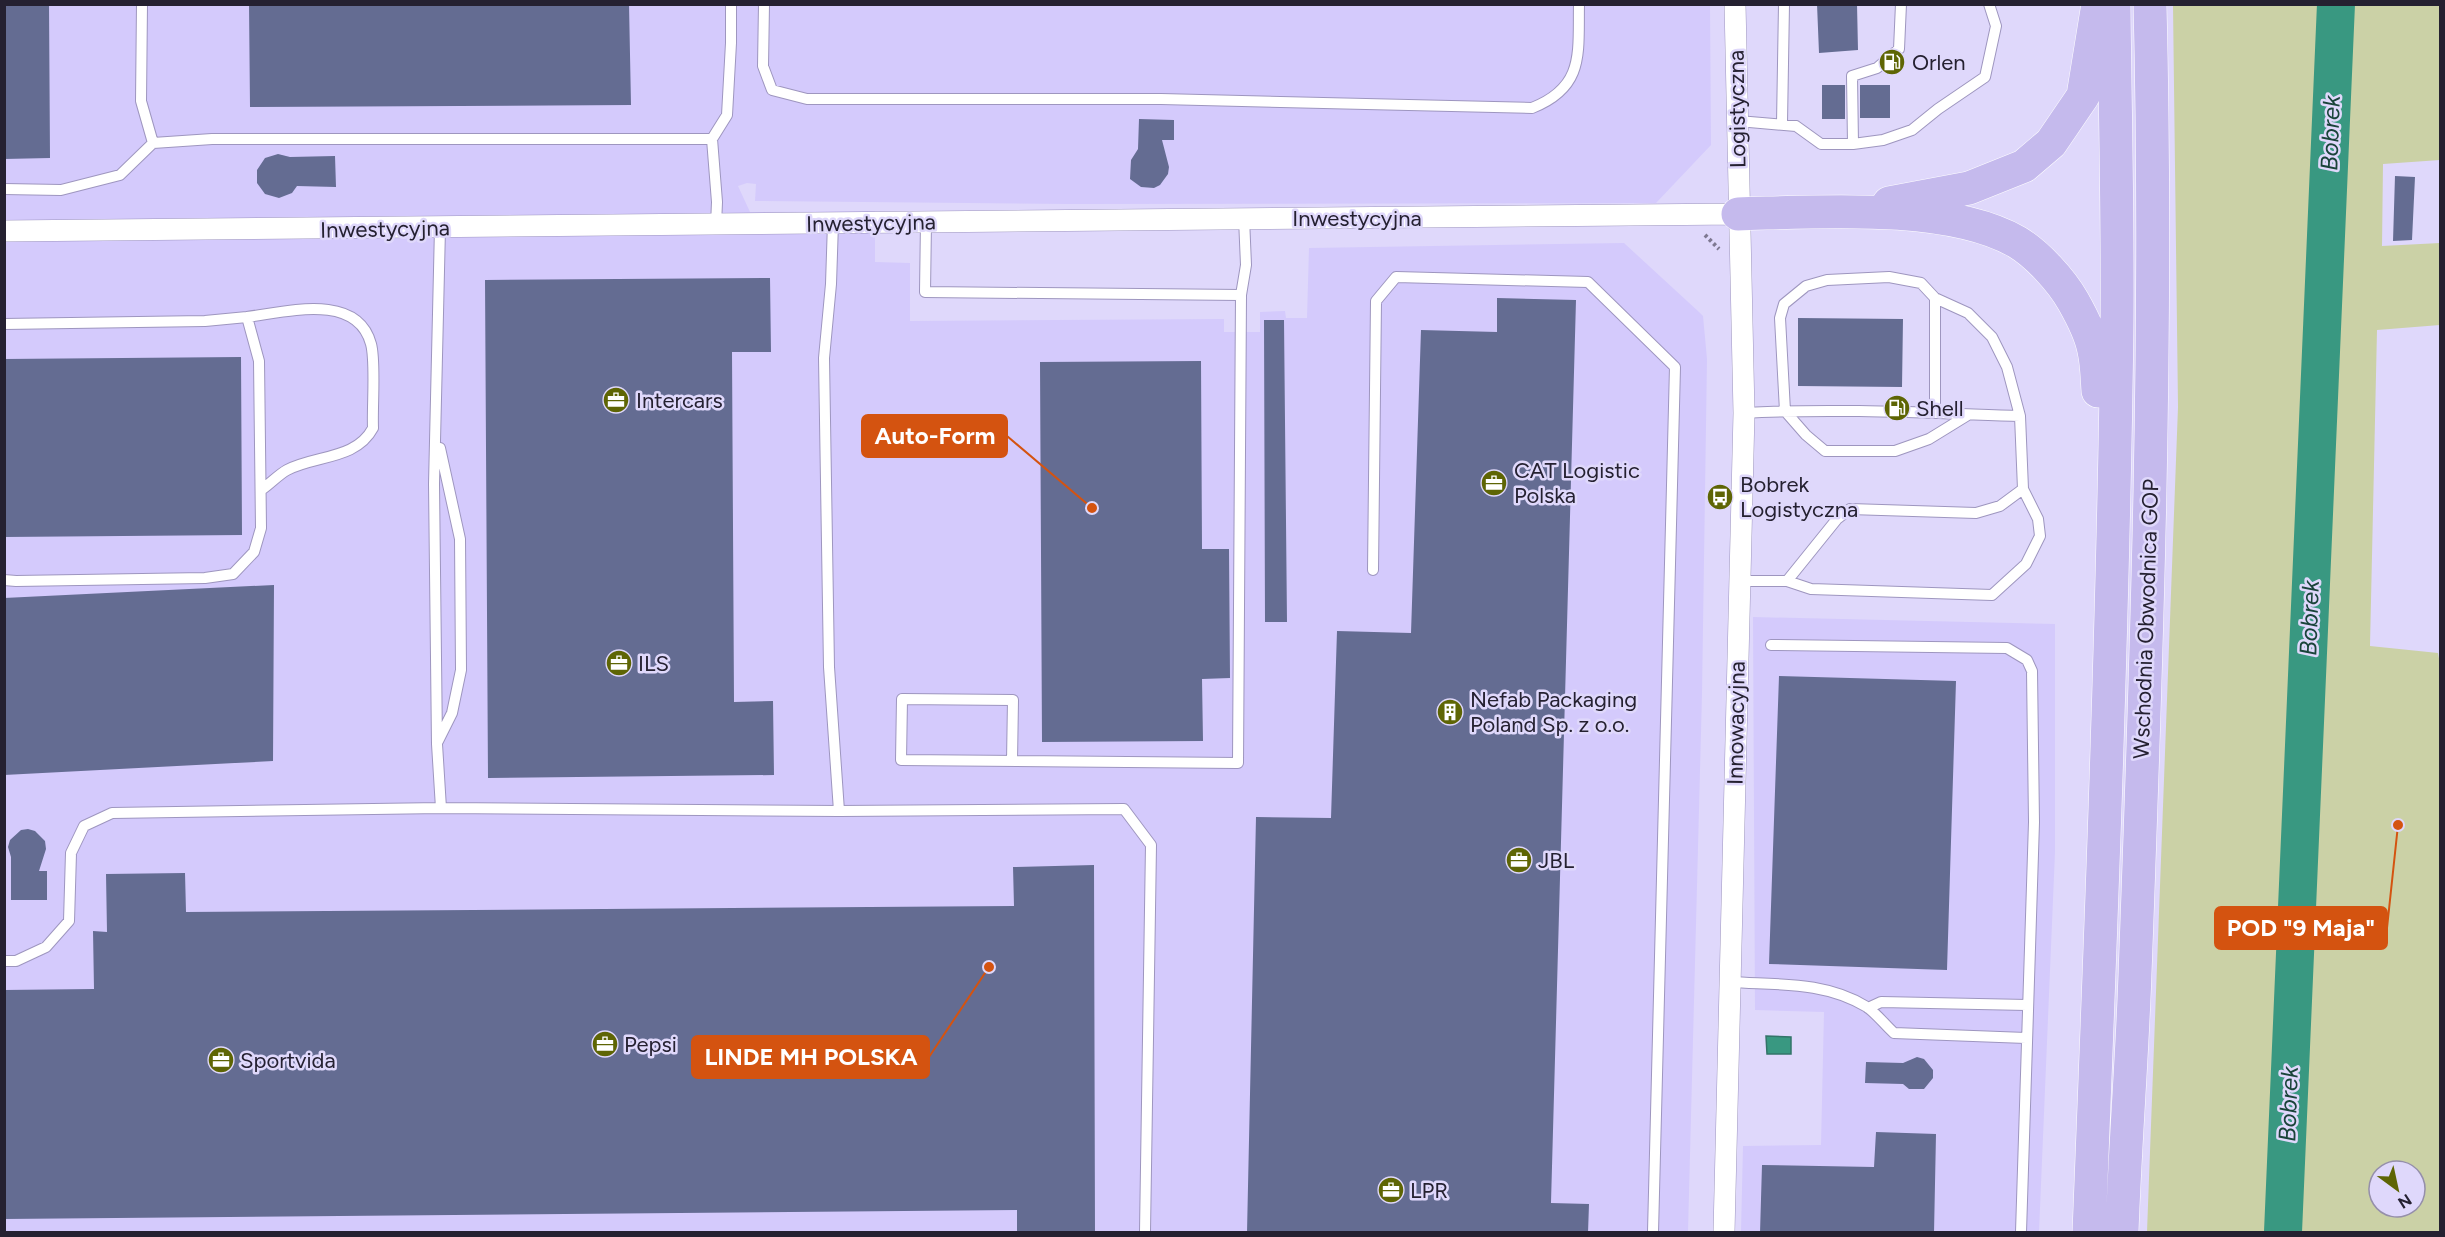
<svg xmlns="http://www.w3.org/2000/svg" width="2445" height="1237" font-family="Figtree,sans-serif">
<rect width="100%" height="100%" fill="#dfd8fb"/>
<path fill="#d4cafc" d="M5,5H1710L1711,145L1656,203L1069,204L755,201L756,184L747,183L738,186L750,212L875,211V262L910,263V321L1224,319V332H1260V312L1285,311L1286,318H1307L1309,248L1624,243L1699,312L1703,316L1707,359L1702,694L1688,1232H5Z
M1753,617L2055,624V852L2039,1232H1741L1743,1146L1821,1145L1824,1012L1755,1010Z"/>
<path fill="#cbd1a6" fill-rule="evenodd" d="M2173,5H2440V160L2383,164L2382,246L2440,243V325L2377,330L2370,646L2438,653L2440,664V1232H2147L2178,407ZM2379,1171H2415V1207H2379Z"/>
<path fill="#399881" stroke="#337469" stroke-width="1.5" d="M1766,1036L1791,1037V1054H1767Z"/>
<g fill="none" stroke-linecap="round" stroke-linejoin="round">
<path stroke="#399881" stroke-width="38" d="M2283,1232L2336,4"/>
</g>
<path fill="#646c92" d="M4,4H49L50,158L4,159Z
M249,4H629L631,105L250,107Z
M1817,4H1857L1858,50L1819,53Z
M1822,85H1845V119H1822Z
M1860,85H1890V118H1860Z
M1139,119L1174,120V140H1162L1169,167L1168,174L1160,185L1154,188L1141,187L1130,179L1131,160L1138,149Z
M278,154L290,157L335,156L336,187L297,186L292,193L279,198L265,194L257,183V170L265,158Z
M2395,176L2415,177L2412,240L2393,241Z
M770,278L771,352H732L734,702L773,701L774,775L488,778L485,280Z
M1497,298L1576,300L1551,1203L1589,1204L1588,1233H1247L1256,817L1331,818L1337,631L1411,633L1421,330L1497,332Z
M1798,318L1903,319L1902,387L1798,386Z
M1264,320H1284L1287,622H1265Z
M241,357L242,535L4,537V359Z
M1201,361L1202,549H1229L1230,678L1202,679L1203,741L1042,742L1040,362Z
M274,585L273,761L4,775V598Z
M1779,676L1956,681L1947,970L1769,964Z
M28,829L35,831L45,841L46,849L39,871H47V900H11V857L8,847L10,840L21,830Z
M1094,865L1095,1233H1017V1210L4,1219V990L94,989L93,931L107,932L106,874L185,873L186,912L1014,906L1013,867Z
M1917,1057L1924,1059L1933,1070V1078L1924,1089H1909L1903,1084L1865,1083L1866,1062L1903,1063Z
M1876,1132L1936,1134L1934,1233H1760L1762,1165L1874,1167Z"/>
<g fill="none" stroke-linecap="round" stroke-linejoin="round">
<defs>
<path id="lane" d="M142,4L141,101L153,143
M764,4L763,66L772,90L807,99H1161L1532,108C1585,87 1578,53 1579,4
M1738,121L1796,126L1821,144H1853L1883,140L1912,130L1938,109L1985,77L1996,26L1989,4
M1782,123L1784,4
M712,139L727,115L731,43V4
M1853,144L1852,76L1877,68L1899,49L1901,4
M4,189L61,190L120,175L153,143L212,139H712L717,202L716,225
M926,222L925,292L1241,295
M833,223L831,284L824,358L829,667L839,811
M1935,298V413
M247,317C286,312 357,292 371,344C376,362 372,407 373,428C356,460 315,455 287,470C278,475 270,484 261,490
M4,324L205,321L247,317L259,361L261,528L254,552L233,574L205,578L16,581L4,580
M1744,413C1836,408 1928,413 2020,416L2007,367L1992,337L1968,313L1935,298L1921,283L1889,277L1827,280L1806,286L1784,304L1780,318L1785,411L1806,435L1825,451H1895L1929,439L1968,415
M1373,570L1376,301L1396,277L1588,282L1675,367L1653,1232
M1740,581H1787L1811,589L1992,595L2026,564L2040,536L2038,519L2023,489L2020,416
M1787,581L1837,519L1850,509L1976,513L2000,506L2023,489
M1771,645L2007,648L2027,660L2032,671L2034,822L2021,1232
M438,741L452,713L461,670L460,539L440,448
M1012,761L1013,700L902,699L901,760L1238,763L1241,295L1246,265L1244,218
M441,808L839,811L1124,809L1151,845L1145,1232
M4,961H16L46,947L69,921L71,853L84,826L112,813L441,808L437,744L434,484L440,228
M1731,982C1777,985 1825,981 1867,1007C1877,1014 1885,1025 1894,1033L2026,1038
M1868,1008L1881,1002L2027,1005"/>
<path id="street" d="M4,231L1738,214
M1724,1232L1744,413L1735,4"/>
<path id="highway" d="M1889,203L1969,188L2024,166L2051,143L2083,96L2098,4
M1738,214C1816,212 1948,202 2017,242C2037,254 2061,280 2073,301C2081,315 2091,334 2094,351C2097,364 2097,378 2098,391
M2089,1232C2101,930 2113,628 2117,326C2118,219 2115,111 2114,4
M2122,1232C2125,1146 2132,1060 2135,974C2147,651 2158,328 2150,4"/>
</defs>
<use href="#lane" stroke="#9e96bf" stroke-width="12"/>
<use href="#street" stroke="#9e96bf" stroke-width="22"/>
<use href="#highway" stroke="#fff" stroke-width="34"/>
<path stroke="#7e7891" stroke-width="4" stroke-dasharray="3 3" stroke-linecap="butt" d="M1705,235L1719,249"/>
<use href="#lane" stroke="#fff" stroke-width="10"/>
<use href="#street" stroke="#fff" stroke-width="21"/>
<use href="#highway" stroke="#c5baed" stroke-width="33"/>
</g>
<defs>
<symbol id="fuel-disc" viewBox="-11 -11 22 22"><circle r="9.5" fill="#5e6504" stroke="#dfd8fb"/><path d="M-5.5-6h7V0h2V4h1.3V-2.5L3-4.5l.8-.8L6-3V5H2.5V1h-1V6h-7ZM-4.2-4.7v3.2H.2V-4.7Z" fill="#fff"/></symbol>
<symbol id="office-disc" viewBox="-11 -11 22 22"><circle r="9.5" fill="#5e6504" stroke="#dfd8fb"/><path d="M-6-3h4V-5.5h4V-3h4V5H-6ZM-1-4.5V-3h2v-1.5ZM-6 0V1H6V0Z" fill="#fff"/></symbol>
<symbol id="bus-disc" viewBox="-11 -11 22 22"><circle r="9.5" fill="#5e6504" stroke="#dfd8fb"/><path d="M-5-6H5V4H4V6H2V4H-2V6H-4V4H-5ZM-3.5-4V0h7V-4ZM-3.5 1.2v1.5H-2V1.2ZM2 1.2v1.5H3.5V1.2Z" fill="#fff"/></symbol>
<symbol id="building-disc" viewBox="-11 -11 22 22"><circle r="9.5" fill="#5e6504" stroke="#dfd8fb"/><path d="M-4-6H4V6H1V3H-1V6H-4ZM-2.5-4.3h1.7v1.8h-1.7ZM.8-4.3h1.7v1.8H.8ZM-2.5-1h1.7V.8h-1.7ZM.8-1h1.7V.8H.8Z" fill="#fff"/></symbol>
</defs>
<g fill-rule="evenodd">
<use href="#fuel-disc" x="1877" y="47" width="30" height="30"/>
<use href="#office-disc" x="601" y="385" width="30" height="30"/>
<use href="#fuel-disc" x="1882" y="393" width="30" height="30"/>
<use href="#office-disc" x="1479" y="468" width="30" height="30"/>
<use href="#bus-disc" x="1705" y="482" width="30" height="30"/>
<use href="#office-disc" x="604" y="648" width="30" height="30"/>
<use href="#building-disc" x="1435" y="697" width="30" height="30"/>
<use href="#office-disc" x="1504" y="845" width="30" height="30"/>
<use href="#office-disc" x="590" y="1029" width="30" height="30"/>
<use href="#office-disc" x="206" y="1045" width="30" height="30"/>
<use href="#office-disc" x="1376" y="1175" width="30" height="30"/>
</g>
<g text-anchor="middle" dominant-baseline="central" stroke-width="5" stroke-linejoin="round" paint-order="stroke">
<g font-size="22" fill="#252131" stroke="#dfd8fb" text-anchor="start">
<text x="1912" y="62">Orlen</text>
<text x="636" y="400">Intercars</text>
<text x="1916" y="408">Shell</text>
<text x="1514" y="470">CAT Logistic<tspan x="1514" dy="25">Polska</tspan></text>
<text x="1740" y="484">Bobrek<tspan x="1740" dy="25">Logistyczna</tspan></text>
<text x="638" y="663">ILS</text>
<text x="1470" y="699">Nefab Packaging<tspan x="1470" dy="25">Poland Sp. z o.o.</tspan></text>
<text x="1538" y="860">JBL</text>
<text x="624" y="1044">Pepsi</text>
<text x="240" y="1060">Sportvida</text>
<text x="1410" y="1190">LPR</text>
</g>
<g font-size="22" fill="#252131" stroke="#dfd8fb">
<text transform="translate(1737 109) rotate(-91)">Logistyczna</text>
<text x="1357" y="218">Inwestycyjna</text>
<text transform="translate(871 223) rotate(-1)">Inwestycyjna</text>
<text transform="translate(385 229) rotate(-1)">Inwestycyjna</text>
<text transform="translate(2146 619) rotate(-88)">Wschodnia Obwodnica GOP</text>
<text transform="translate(1736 723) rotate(-89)">Innowacyjna</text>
</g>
<g font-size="24" font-style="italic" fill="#1a443a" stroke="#dfd8fb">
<text transform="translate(2330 133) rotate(-88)">Bobrek</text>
<text transform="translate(2309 618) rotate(-88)">Bobrek</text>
<text transform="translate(2288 1104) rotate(-88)">Bobrek</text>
</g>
</g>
<path fill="none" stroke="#d45310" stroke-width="2" d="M1092 508L1007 436M2398 825L2387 928M989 967L929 1057"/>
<g fill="#d45310" stroke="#dfd8fb" stroke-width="2">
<circle cx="1092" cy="508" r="6"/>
<circle cx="2398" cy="825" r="6"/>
<circle cx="989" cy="967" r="6"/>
</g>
<g fill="#d45310" stroke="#d45310" stroke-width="2">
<rect x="862" y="415" width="145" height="42" rx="6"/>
<rect x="2215" y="907" width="172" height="42" rx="6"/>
<rect x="692" y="1036" width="237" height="42" rx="6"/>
</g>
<g font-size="24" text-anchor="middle" font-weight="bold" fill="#fff">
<text x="935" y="444">Auto-Form</text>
<text x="2301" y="936">POD "9 Maja"</text>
<text x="811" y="1065">LINDE MH POLSKA</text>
</g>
<rect width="2445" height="1237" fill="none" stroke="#252131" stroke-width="12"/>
<g transform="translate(2397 1189) rotate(147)"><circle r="28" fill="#dfd8fb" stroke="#958faa" stroke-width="1.5"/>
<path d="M0-4.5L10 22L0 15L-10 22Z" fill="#5e6504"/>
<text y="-9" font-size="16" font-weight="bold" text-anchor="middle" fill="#252131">N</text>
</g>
</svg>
